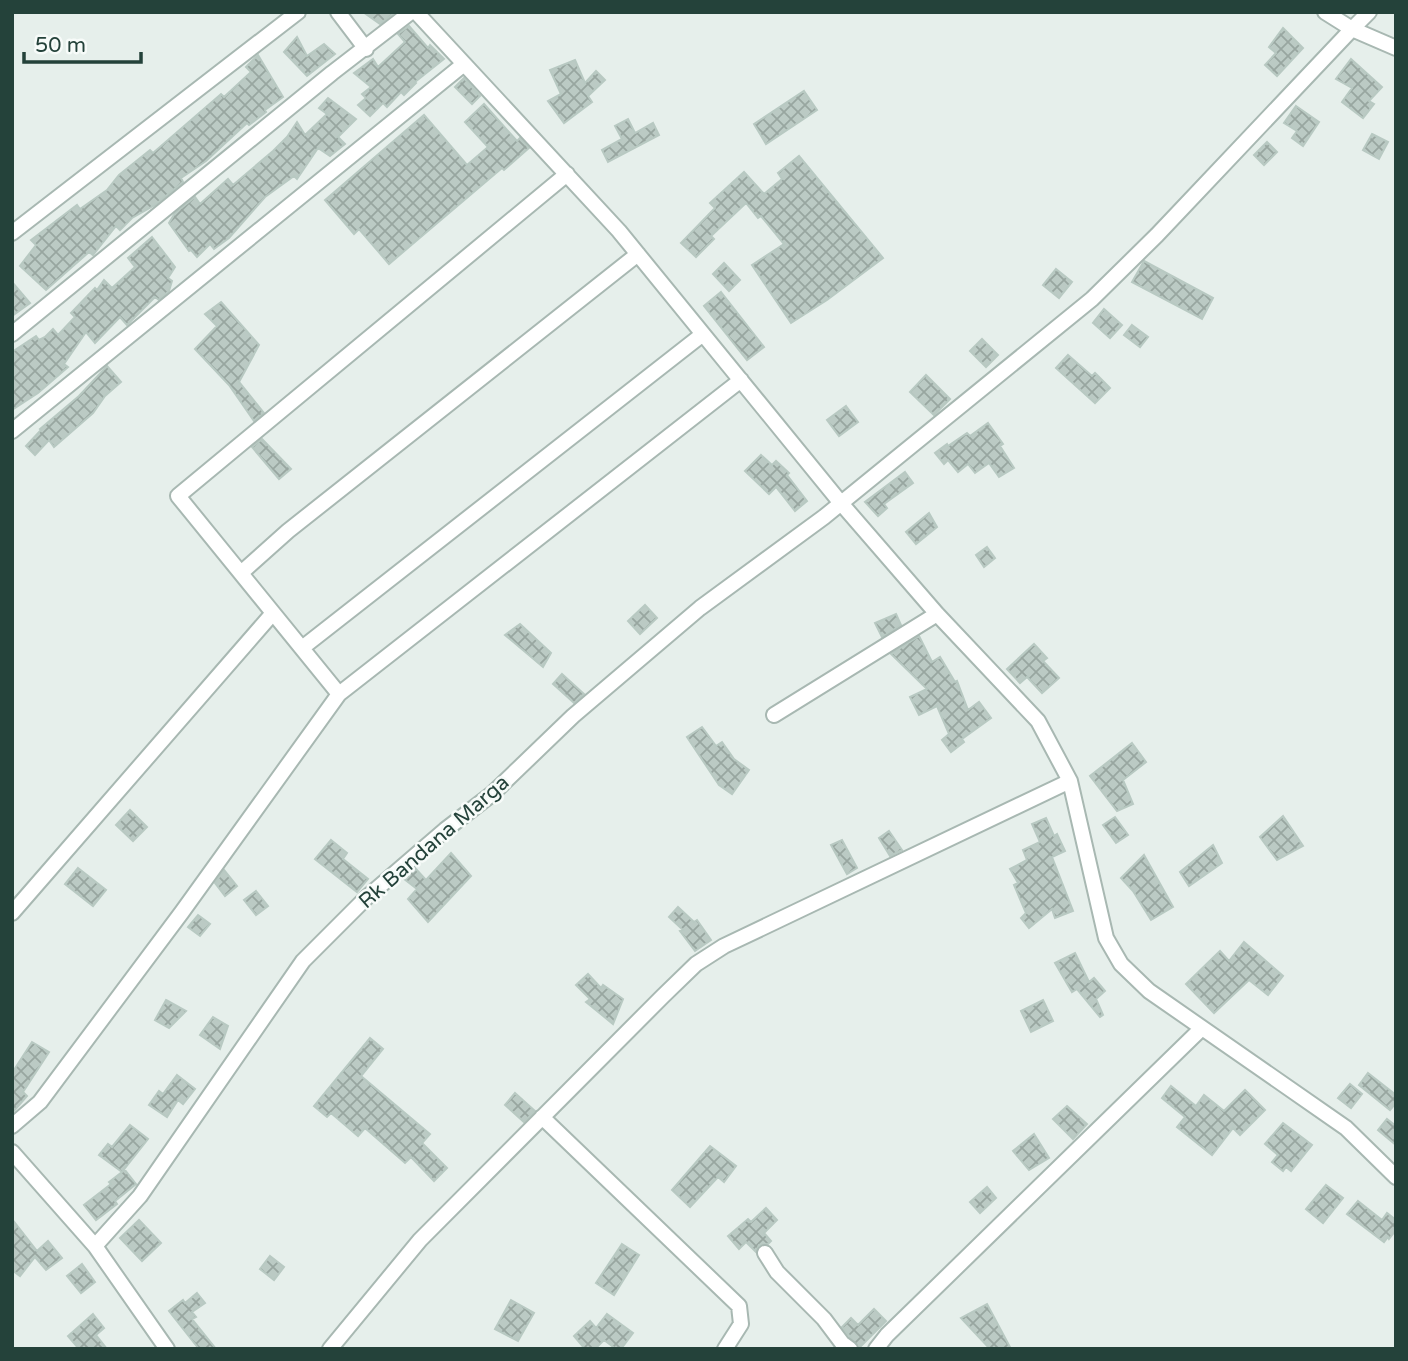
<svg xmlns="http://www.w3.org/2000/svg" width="1408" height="1361" font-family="'Varela Round',sans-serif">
<defs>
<pattern id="building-cross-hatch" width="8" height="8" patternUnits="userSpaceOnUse" patternTransform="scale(1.75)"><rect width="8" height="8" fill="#bbcac4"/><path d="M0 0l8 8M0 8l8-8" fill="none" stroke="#98a6a0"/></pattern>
</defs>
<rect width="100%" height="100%" fill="#e6efeb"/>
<path fill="url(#building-cross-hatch)" stroke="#b8c9c2" stroke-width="2" d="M363,12H395L380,24Z
M409,26L428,48L430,45L444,59L415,82L416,83L404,95L401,92L387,107L383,103L370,116L358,105L366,98L362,94L371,87L354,73L373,59L378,67L405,42L398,34Z
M1283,28L1303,48L1277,76L1265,65L1276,53L1269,47Z
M297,37L307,56L324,44L335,54L307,76L284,52Z
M258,55L283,97L265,110L266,112L249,125L247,123L206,161L181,178L183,182L155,205L132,218L120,230L116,226L93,255L89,252L46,290L20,266L36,245L31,240L77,205L80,209L107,190L119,175L150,150L153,153L221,94L224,97L251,72L246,67Z
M1351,59L1382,87L1369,101L1374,104L1363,118L1342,102L1352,88L1336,79Z
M575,60L585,83L596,71L605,80L588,96L592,102L564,123L548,101L561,94L550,70Z
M464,78L480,96L472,104L455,87Z
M804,91L817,110L766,144L754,124Z
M328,98L356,119L338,137L345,144L330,156L318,148L297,179L294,176L265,197L229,238L214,249L210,244L197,257L191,250L189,251L169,223L175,213L195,197L200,204L228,179L233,185L273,151L287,137L297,122L305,135L327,114L319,108Z
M484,104L517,141L520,138L529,148L504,170L502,168L389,264L359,229L354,234L325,200L424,115L467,165L488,147L465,122Z
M1296,106L1319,122L1303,146L1292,138L1297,131L1284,123Z
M628,119L635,133L653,123L659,135L608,162L602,150L622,139L615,126Z
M1372,134L1388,142L1379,159L1363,150Z
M1267,142L1277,152L1264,165L1254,155Z
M799,156L883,258L827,300L791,323L752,265L784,244L761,216L758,218L746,203L711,236L714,239L696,257L681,243L715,208L710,203L744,172L764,194L782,179L778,173Z
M152,237L175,267L168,278L172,281L169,291L159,300L155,297L127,325L120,317L95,343L86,332L64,364L68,367L38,393L12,410V352L36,336L39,340L45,337L53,329L58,335L75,317L71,313L95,288L97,290L104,280L112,288L135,267L128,258Z
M1144,261L1213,298L1202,319L1132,282Z
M724,263L740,280L729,291L713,274Z
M1056,269L1072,282L1059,298L1043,285Z
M12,282L30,303L12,316Z
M721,292L764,347L747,360L704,306Z
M221,302L259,345L239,382L264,413L254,421L229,385L195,349L217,326L205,314Z
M1104,309L1122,325L1110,338L1093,323Z
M1132,325L1148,337L1140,347L1124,335Z
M982,339L998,355L986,367L970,351Z
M1068,355L1092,376L1095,373L1110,388L1095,403L1056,368Z
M107,366L121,382L105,396L93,413L54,447L49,440L35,455L26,446L41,430L40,429L79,396Z
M926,375L950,399L934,415L910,392Z
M846,406L858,422L839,436L827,420Z
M988,423L1003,444L1000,446L1014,468L999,477L989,463L975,473L968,464L958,472L948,460L944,464L935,453L947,444L948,446L967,433L970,436Z
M262,439L291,469L279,479L252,447Z
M761,455L772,465L776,461L789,473L787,475L807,501L795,511L776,487L769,494L745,471Z
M905,472L913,483L884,504L887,508L878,516L865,502Z
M929,513L937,527L916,544L906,532Z
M987,547L995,558L984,567L976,555Z
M645,605L657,618L640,634L628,621Z
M896,614L901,625L882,637L875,623Z
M520,624L551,653L543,667L505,635Z
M919,636L932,662L940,657L955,682L957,681L968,710L979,702L991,718L962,739L964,742L951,752L942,740L949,734L937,706L919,715L910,697L927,689L891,654Z
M1034,644L1047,658L1043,661L1059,678L1042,693L1027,677L1020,683L1007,669Z
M562,674L584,694L574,703L553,684Z
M702,727L716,746L722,742L734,759L749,770L732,794L719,785L687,737Z
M1132,743L1146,762L1123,780L1133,804L1117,811L1090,776Z
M130,810L147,827L133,841L116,825Z
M1283,816L1303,846L1277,860L1260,837Z
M1115,817L1128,835L1116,843L1103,825Z
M1046,818L1054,836L1057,834L1065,851L1052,857L1073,911L1055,918L1052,909L1029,928L1021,918L1026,913L1014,885L1018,883L1010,869L1027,860L1023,850L1040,842L1032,824Z
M889,831L902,850L890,856L879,838Z
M331,840L347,853L343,859L368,879L357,892L315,859Z
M842,840L857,868L847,874L831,845Z
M1213,845L1222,863L1189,886L1180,872Z
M451,853L471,876L428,922L408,899L417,889L404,879L415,868L426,880Z
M1144,855L1173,907L1151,920L1133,891L1121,878Z
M78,868L106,890L93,906L65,884Z
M224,870L237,886L225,896L215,883Z
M256,891L268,906L256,915L244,900Z
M678,907L694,922L697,920L711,940L695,951L680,931L683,930L669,917Z
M198,915L210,924L200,936L188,927Z
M1244,942L1283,976L1268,995L1249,980L1214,1013L1186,984L1220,951L1229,961Z
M1075,953L1089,982L1094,978L1105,991L1096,999L1103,1015L1100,1017L1077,989L1072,992L1055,963Z
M588,974L601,988L603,985L623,999L613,1024L586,1002L590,999L576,985Z
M166,1000L186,1011L169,1028L155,1020Z
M1043,1000L1053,1021L1031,1032L1021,1011Z
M213,1017L228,1026L220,1049L200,1035Z
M370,1038L383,1049L361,1076L430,1134L422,1143L447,1168L434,1181L411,1157L405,1163L365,1128L358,1136L331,1113L327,1117L314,1106Z
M32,1042L49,1052L23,1092L27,1096L12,1113V1073Z
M1368,1073L1396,1095V1103L1390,1110L1359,1085Z
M177,1075L195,1089L183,1104L178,1100L167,1117L149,1105L159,1091L163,1094Z
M1350,1084L1362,1094L1351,1108L1338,1098Z
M1171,1086L1196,1106L1204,1095L1224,1111L1245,1090L1265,1110L1240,1135L1233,1128L1212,1155L1177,1127L1185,1117L1162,1098Z
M515,1093L535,1111L524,1122L505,1105Z
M1067,1106L1087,1124L1073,1139L1053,1119Z
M1387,1119L1396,1126V1145L1378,1130Z
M1283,1123L1312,1145L1291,1171L1286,1167L1283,1171L1272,1162L1278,1155L1265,1144Z
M130,1125L148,1139L122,1172L125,1170L136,1184L115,1201L117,1204L96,1220L84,1205L111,1184L109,1182L122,1172L99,1155L108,1144L112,1147Z
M1034,1134L1049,1158L1029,1170L1013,1151Z
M710,1146L736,1166L724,1182L718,1177L690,1207L672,1190Z
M1326,1185L1343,1198L1323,1223L1306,1209Z
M987,1187L996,1198L980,1213L970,1202Z
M1358,1201L1382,1220L1387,1213L1396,1220V1230L1389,1239L1388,1237L1384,1242L1347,1214Z
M766,1208L777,1220L764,1233L771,1241L768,1244L759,1245L756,1252L746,1242L739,1249L728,1236L748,1219L751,1222Z
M12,1219L37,1251L48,1241L62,1258L46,1270L35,1257L20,1276L12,1270Z
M139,1220L161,1243L142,1261L120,1238Z
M622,1244L639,1255L614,1295L596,1283Z
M270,1256L284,1267L274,1280L260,1269Z
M82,1264L95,1282L81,1293L67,1276Z
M197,1293L205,1303L192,1312L196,1317L192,1319L216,1349H199L169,1311L183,1300L185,1303Z
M511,1300L534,1313L518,1341L495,1329Z
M987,1304L1011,1349H990L961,1318Z
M874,1309L886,1321L859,1348L842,1327L851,1318L858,1325Z
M93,1314L104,1328L96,1335L107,1349H79L68,1336Z
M607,1314L633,1333L621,1349H616L604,1340L595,1349H585L574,1336L590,1321L596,1328Z"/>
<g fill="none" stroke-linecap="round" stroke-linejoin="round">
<defs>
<path id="minor" d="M338,12L366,49
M416,12L619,231L840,502L937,614L1038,721L1070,781L1106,938L1121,964L1149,991L1346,1128L1396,1177
M1369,12L1352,29L1396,48
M12,233L298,12
M12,334L332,73L411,12
M12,431L464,64
M241,573L288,531L638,254
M302,648L703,334
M339,694L741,380
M774,715L937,614
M12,913L273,613
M542,1117L739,1306L741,1324L725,1349
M12,1126L40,1102L182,912L339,694L178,496L567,174
M12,1152L95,1246L167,1349
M95,1246L140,1196L303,961L366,898L445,830L492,794L573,716L700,608L824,517L1092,299L1157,235L1352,29L1325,12
M765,1253L777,1272L824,1319L842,1343L850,1349
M330,1349L420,1240L663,996L696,964L724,946L1070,781
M876,1349L887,1335L1202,1028"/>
</defs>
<use href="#minor" stroke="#a8b8b2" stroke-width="18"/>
<use href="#minor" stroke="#fff" stroke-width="14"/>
</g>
<g text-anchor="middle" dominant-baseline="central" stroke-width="5" stroke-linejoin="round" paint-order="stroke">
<g font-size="21" fill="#24423a" stroke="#f7fbf9">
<text transform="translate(434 842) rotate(-41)">Rk Bandana Marga</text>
</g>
</g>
<rect width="1408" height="1361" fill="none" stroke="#24423a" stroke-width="28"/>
<path d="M24 52v10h117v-10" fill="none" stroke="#24423a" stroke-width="3.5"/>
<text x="35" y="52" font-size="21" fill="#24423a" stroke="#f7fbf9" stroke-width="5" paint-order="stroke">50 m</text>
</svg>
